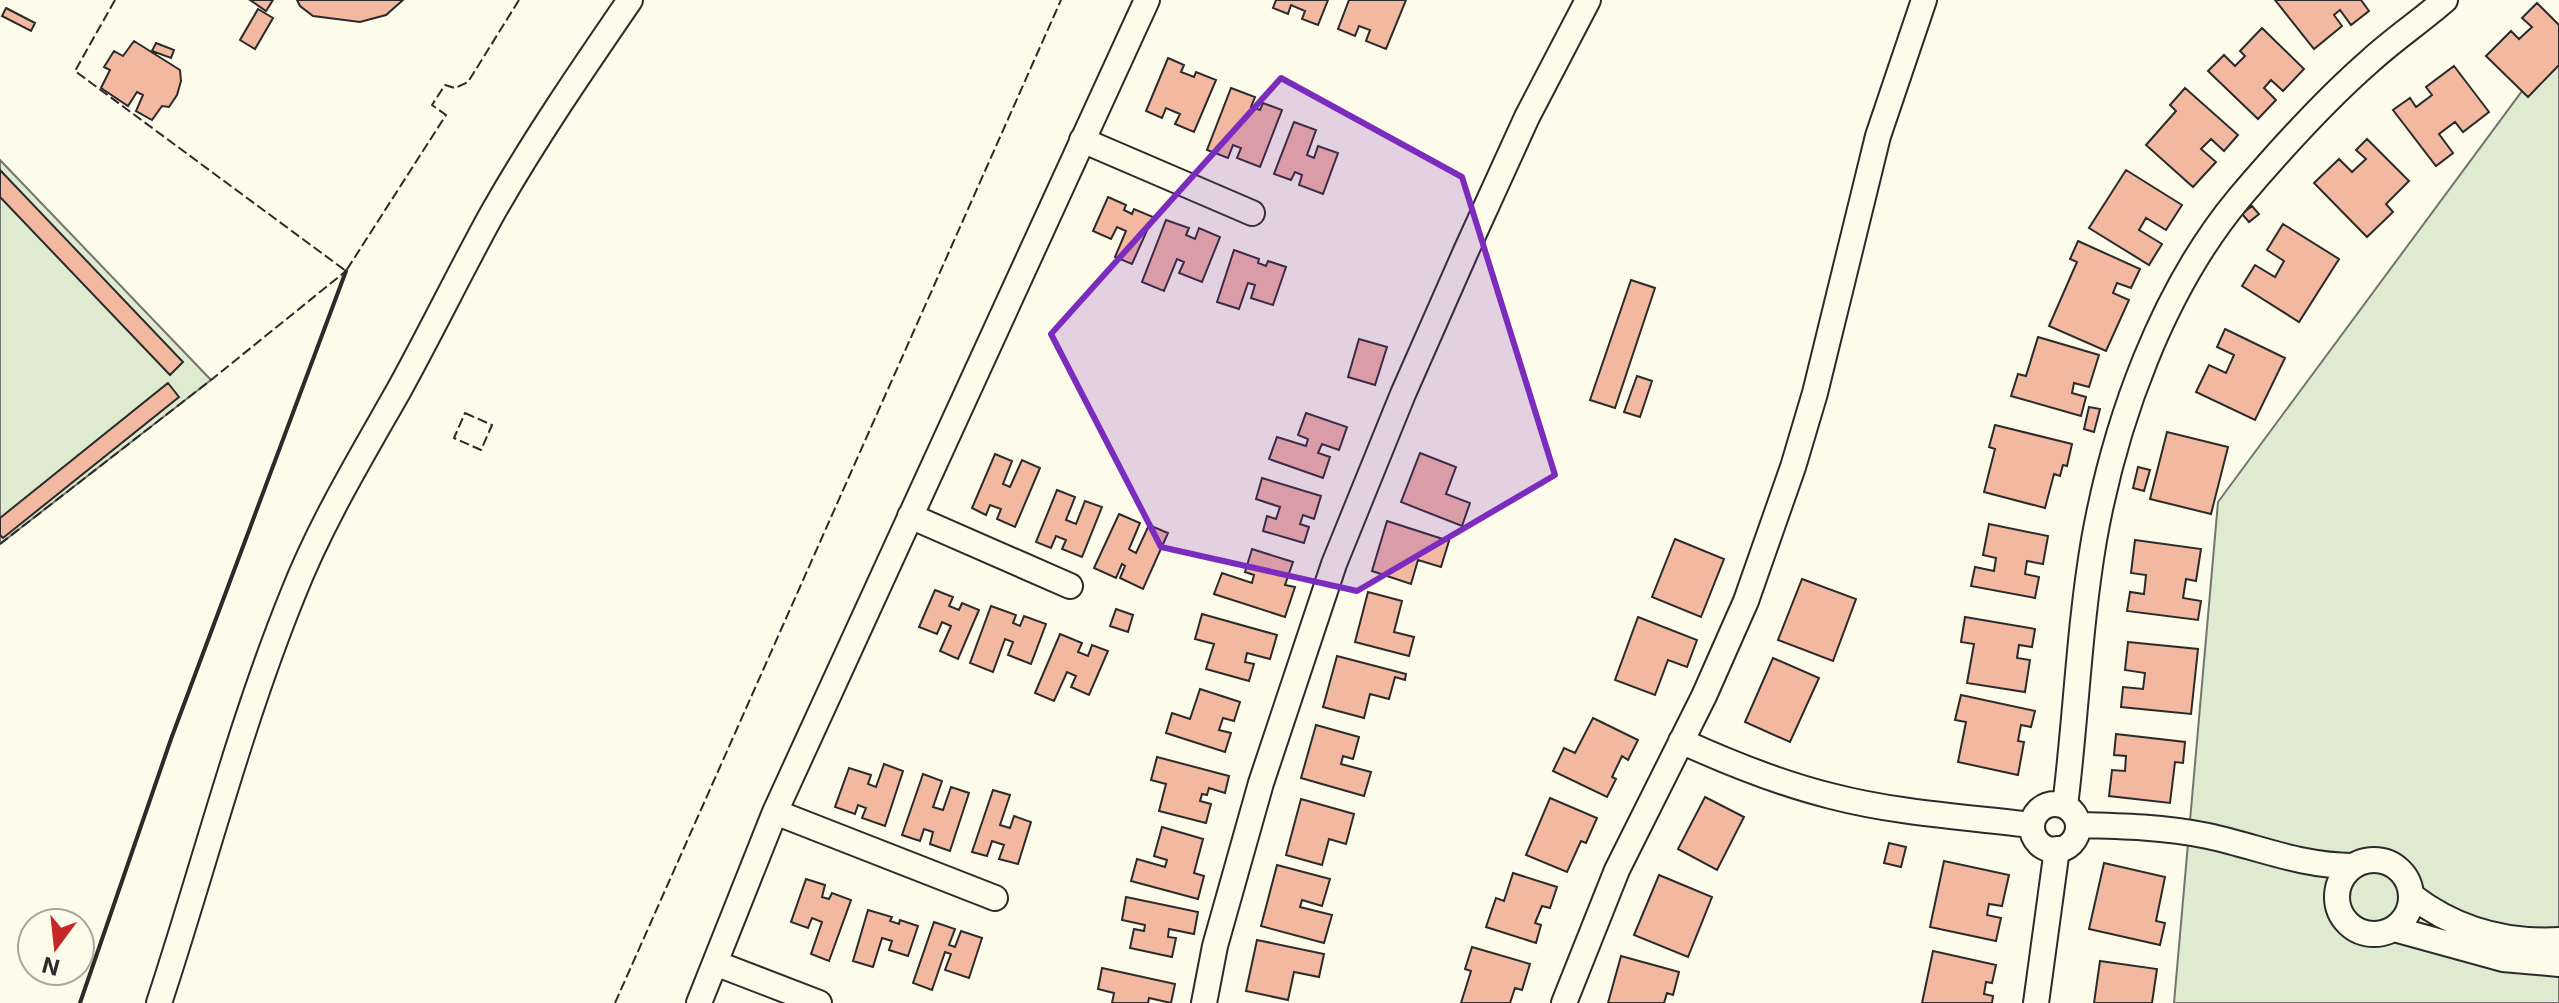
<svg xmlns="http://www.w3.org/2000/svg" width="2559" height="1003" font-family="Inter,sans-serif">
<rect width="100%" height="100%" fill="#fdfbea"/>
<path fill="#deebd1" stroke="#74746e" stroke-width="2" d="M2559,41V1003H2174L2218,502Z
M0,160L211,380L0,544Z"/>
<path fill="#f2b8a0" stroke="#2b2b2b" stroke-width="2" d="M250,0H273L266,11Z
M297,0H403L386,15L360,22L313,16L300,6Z
M1276,0H1328L1318,25L1302,19L1305,11L1291,5L1288,14L1273,8Z
M1349,0H1406L1386,49L1366,41L1370,30L1359,26L1355,36L1338,29Z
M2275,0H2361L2369,11L2351,25L2340,10L2334,15L2342,26L2314,49Z
M2537,3L2559,25V65L2528,97L2486,56L2511,31L2519,39L2532,27L2522,18Z
M6,8L35,23L31,31L2,16Z
M258,9L273,18L255,49L240,40Z
M2262,28L2304,69L2283,91L2271,80L2264,88L2276,100L2258,119L2208,71L2224,55L2235,66L2245,56L2240,51Z
M134,41L180,70L181,81L177,95L169,107L162,106L152,120L136,111L143,95L137,92L128,106L101,88L110,70L104,67L114,51L123,56Z
M156,43L174,50L171,58L152,51Z
M1168,58L1184,65L1181,72L1194,77L1196,72L1216,80L1194,132L1175,124L1180,114L1166,108L1162,118L1146,111Z
M2454,66L2489,112L2463,132L2455,122L2439,134L2453,153L2436,166L2393,110L2410,98L2416,107L2432,95L2426,87Z
M1231,88L1255,97L1251,107L1260,110L1263,103L1282,110L1260,167L1237,158L1241,148L1233,145L1228,158L1207,150Z
M2185,88L2238,135L2224,151L2211,139L2201,149L2216,162L2193,187L2146,145L2176,111L2170,105Z
M1294,122L1316,130L1307,155L1314,158L1318,146L1338,153L1323,194L1299,185L1302,175L1295,172L1291,180L1274,174Z
M2367,139L2409,181L2386,204L2393,212L2367,237L2314,183L2339,159L2352,172L2366,159L2356,150Z
M0,170L183,362L170,375L0,197Z
M2126,170L2182,205L2166,230L2146,218L2139,230L2162,244L2149,265L2089,228Z
M1108,197L1126,205L1124,210L1132,214L1134,209L1153,217L1132,264L1115,257L1126,231L1117,227L1111,239L1093,231Z
M2252,206L2259,214L2249,222L2242,214Z
M1166,220L1189,228L1186,235L1195,239L1199,228L1220,237L1202,282L1179,273L1184,262L1177,259L1164,291L1142,282Z
M2283,224L2339,259L2299,322L2242,286L2255,265L2275,277L2284,261L2267,250Z
M2078,241L2140,269L2131,288L2117,283L2113,293L2129,300L2106,351L2049,326L2077,262L2070,259Z
M1234,250L1259,259L1258,263L1266,266L1268,261L1286,267L1273,305L1251,298L1255,285L1248,283L1239,309L1217,302Z
M1631,280L1655,288L1615,408L1590,400Z
M2225,329L2285,358L2255,420L2196,392L2209,365L2226,373L2234,355L2217,347Z
M2038,337L2099,355L2089,387L2074,383L2072,393L2086,397L2081,416L2011,396L2018,374L2026,376Z
M1359,339L1387,347L1375,385L1348,377Z
M1637,376L1652,381L1640,417L1624,412Z
M168,383L179,397L3,538L0,535V518Z
M2089,407L2100,409L2094,432L2084,429Z
M1306,413L1347,427L1339,450L1322,444L1318,453L1330,457L1323,478L1269,459L1277,437L1306,446L1308,439L1298,435Z
M1995,425L2072,444L2067,466L2063,465L2060,476L2054,474L2045,508L1984,492L1995,449L1989,447Z
M2167,432L2228,447L2211,514L2150,499Z
M1420,453L1456,467L1446,494L1470,503L1462,526L1401,502Z
M995,454L1012,461L1003,484L1010,487L1022,460L1040,468L1015,527L997,519L1001,509L990,505L986,515L972,508Z
M2138,467L2150,470L2144,491L2133,488Z
M1262,478L1321,496L1314,519L1303,515L1300,524L1309,527L1304,543L1263,531L1267,516L1276,519L1280,507L1256,499Z
M1057,490L1075,497L1066,520L1076,524L1085,501L1102,507L1082,557L1062,549L1066,540L1056,536L1051,548L1036,542Z
M1119,514L1140,523L1129,549L1136,553L1149,525L1168,533L1143,589L1120,578L1125,566L1122,564L1116,578L1094,568Z
M1387,521L1449,541L1441,567L1418,560L1411,584L1372,571Z
M1989,524L2048,536L2043,564L2027,561L2025,574L2039,577L2035,598L1971,586L1975,567L1994,571L1996,558L1983,555Z
M1675,539L1724,559L1701,617L1652,597Z
M2135,540L2201,549L2196,581L2186,579L2183,598L2201,601L2198,620L2127,611L2130,592L2144,594L2146,575L2131,573Z
M1252,549L1293,562L1285,585L1295,587L1285,617L1214,594L1222,573L1252,583L1254,575L1245,572Z
M1802,579L1856,599L1833,661L1778,640Z
M935,590L953,597L949,606L959,610L962,603L979,610L958,659L940,651L951,626L942,622L937,634L919,627Z
M1368,592L1402,601L1394,632L1414,637L1409,656L1355,642Z
M991,606L1016,615L1013,623L1020,626L1024,616L1046,624L1031,664L1008,655L1013,642L1005,639L993,672L970,663Z
M1116,609L1133,615L1128,632L1110,626Z
M1202,614L1277,635L1270,659L1247,653L1245,662L1254,664L1249,681L1206,669L1214,644L1195,639Z
M1638,617L1697,640L1687,667L1668,660L1655,695L1615,680Z
M1965,617L2035,629L2032,647L2019,645L2017,658L2030,660L2025,692L1967,683L1974,644L1961,642Z
M1060,634L1082,643L1078,652L1088,656L1092,645L1108,651L1089,695L1071,687L1076,676L1067,672L1054,701L1035,693Z
M2128,642L2198,649L2191,714L2121,707L2123,687L2143,689L2145,673L2125,670Z
M1337,656L1406,674L1405,680L1395,677L1389,699L1370,694L1364,718L1323,707Z
M1773,658L1819,678L1790,742L1745,722Z
M1200,689L1240,702L1234,721L1223,718L1219,730L1231,733L1225,752L1166,733L1172,713L1190,719Z
M1961,695L2035,711L2031,727L2021,725L2018,741L2024,742L2018,775L1958,762L1966,722L1955,720Z
M1593,718L1638,740L1628,760L1622,756L1612,777L1616,779L1607,797L1553,771L1564,748L1575,753Z
M1316,725L1359,737L1353,759L1343,756L1341,764L1371,772L1364,796L1301,778Z
M2116,734L2185,742L2183,763L2175,762L2170,803L2109,796L2112,770L2125,771L2126,756L2114,755Z
M1157,757L1229,776L1225,793L1209,788L1207,795L1202,794L1200,801L1211,804L1206,823L1159,811L1166,784L1151,780Z
M884,764L903,771L885,826L862,818L866,808L858,805L855,814L835,807L849,768L871,775L868,784L876,787Z
M923,774L942,781L933,807L943,810L951,787L969,793L950,851L930,844L933,832L924,829L920,841L902,835Z
M993,790L1010,795L1000,825L1010,828L1014,816L1031,822L1018,864L999,859L1004,845L992,841L987,856L972,852Z
M1705,797L1744,817L1717,870L1678,849Z
M1550,798L1597,818L1586,843L1581,841L1567,872L1526,855Z
M1301,799L1354,814L1346,844L1329,839L1322,865L1286,855Z
M1162,827L1203,839L1194,873L1204,876L1198,899L1131,881L1137,859L1165,867L1167,860L1154,856Z
M1889,843L1906,847L1901,867L1884,863Z
M1944,861L2009,875L2002,906L1989,904L1987,915L2001,918L1996,941L1930,927Z
M2104,863L2165,877L2156,921L2165,923L2160,945L2089,929Z
M1277,865L1330,879L1322,906L1302,900L1300,907L1332,915L1324,943L1261,926Z
M1513,873L1557,887L1550,908L1542,906L1535,923L1541,925L1536,943L1486,927L1496,898L1504,901Z
M1659,875L1712,897L1688,957L1634,935Z
M806,879L825,885L822,897L829,899L832,893L851,900L829,961L811,954L822,922L812,918L808,928L791,922Z
M1126,897L1198,912L1194,934L1169,929L1168,937L1176,938L1172,957L1130,948L1134,929L1144,931L1145,925L1122,920Z
M868,910L892,917L890,921L899,924L900,920L918,926L908,956L889,950L892,941L882,938L873,967L853,961Z
M934,922L955,929L949,945L955,947L961,931L982,938L969,978L945,970L951,954L945,952L932,990L913,983Z
M1257,940L1324,954L1319,977L1294,972L1288,1000L1246,991Z
M1472,947L1530,964L1522,990L1515,988L1510,1003H1461L1471,971L1465,969Z
M1933,951L1996,965L1992,983L1986,982L1984,994L1993,996L1992,1003H1922Z
M1621,956L1679,972L1673,995L1667,993L1664,1003H1608Z
M2100,961L2157,969L2152,1003H2094Z
M1102,968L1175,984L1171,1003L1149,998L1148,1003H1112L1114,993L1098,989Z"/>
<g fill="none" stroke-linecap="round" stroke-linejoin="round">
<defs>
<path id="minor" d="M1082,140L1252,213
M910,516L1070,586
M1681,741C1729,763 1779,783 1831,796C1896,813 1965,817 2032,825
M2032 827a23 23 0 1 1 46 0a23 23 0 1 1-46 0Z
M2065,806C2076,718 2079,628 2094,540C2115,422 2162,290 2240,197C2280,150 2323,102 2370,61C2394,39 2421,21 2445,0
M775,812L995,898
M2078,825C2122,826 2165,827 2208,836C2259,847 2300,866 2353,866
M2337 897a37 37 0 1 1 74 0a37 37 0 1 1-74 0Z
M2412,896C2455,929 2505,943 2559,940
M2394,929L2503,959L2559,964
M715,963L819,1003
M159,1003C204,867 239,727 293,594C321,523 361,457 399,390C431,332 460,272 492,214C534,140 582,70 630,0
M699,1003L775,812L1147,0
M1204,1003L1215,946L1261,783L1334,564L1403,394L1466,251L1527,117L1588,0
M1564,1003L1617,870L1704,696L1746,601L1793,467L1815,393L1878,136L1924,0
M2036,1003L2057,849"/>
</defs>
<use href="#minor" stroke="#2b2b2b" stroke-width="28"/>
<use href="#minor" stroke="#fdfbea" stroke-width="24"/>
<path stroke="#2b2b2b" stroke-width="2" stroke-dasharray="10 4" stroke-linecap="butt" d="M115,0L75,71L346,271L446,115L432,105L445,85L455,88L468,82L519,0
M465,413L492,425L481,450L454,438Z
M0,544L211,380L346,271
M615,1003L1061,0"/>
<path stroke="#2b2b2b" stroke-width="4" d="M80,1003L171,739L346,271"/>
</g>
<path fill="#7b2cbf" fill-opacity="0.2" stroke="#7b2cbf" stroke-width="6" stroke-linejoin="round" d="M1281,78L1462,177L1555,475L1357,591L1161,547L1051,334Z"/>
<g transform="translate(56 947) rotate(195)"><circle r="38" fill="#fdfbea" stroke="#a9a89e" stroke-width="2"/>
<path d="M0-6L14 30L0 20L-14 30Z" fill="#c62828"/>
<text y="-12" font-size="22" font-weight="bold" text-anchor="middle" fill="#2b2b2b">N</text>
</g>
</svg>
